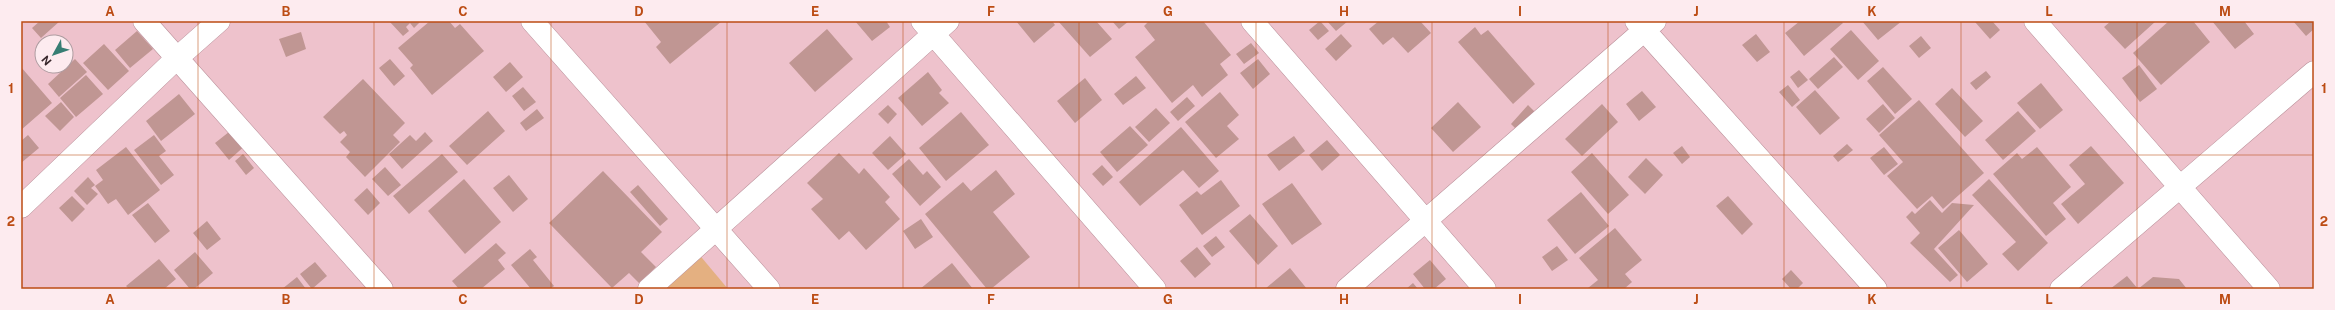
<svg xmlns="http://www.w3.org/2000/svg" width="2335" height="310" font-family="'Public Sans',sans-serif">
<rect width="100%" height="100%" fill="#eec2cc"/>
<path fill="#e4b081" d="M697,252L728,289H655Z"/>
<path fill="#c09693" d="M40,21H60L41,38L32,28Z
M389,21H421L414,28L410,23L406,27L409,31L403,36Z
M430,21H449L455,28L460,24L484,51L432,95L410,68L413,65L398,48Z
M644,21H722L670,64L656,47L661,42Z
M855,21H886L890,27L872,41Z
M1016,21H1052L1055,25L1034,43Z
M1058,21H1096L1112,39L1090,57Z
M1112,21H1129L1119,29Z
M1149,21H1203L1231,55L1220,64L1228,75L1202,97L1193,85L1172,103L1135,57L1155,40L1144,26Z
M1320,21L1329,31L1318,40L1309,30Z
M1327,21H1348L1336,31Z
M1379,21H1420L1431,33L1408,53L1393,37L1383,45L1369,29Z
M1800,21H1841L1843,23L1804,56L1785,33Z
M1862,21H1902L1878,40Z
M1976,21H1992L2000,30L1990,39L1975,22Z
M2111,21H2156L2125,49L2104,27Z
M2169,21H2193L2210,42L2161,85L2133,53Z
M2212,21H2244L2254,34L2235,49Z
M2293,21H2314V29L2306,36Z
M1475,27L1481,35L1488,30L1535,84L1513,104L1458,42Z
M827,29L853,59L815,92L789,63Z
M1851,30L1879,61L1858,80L1830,49Z
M137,31L153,49L130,68L115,50Z
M301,32L306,49L286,57L279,39Z
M1341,34L1352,46L1336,61L1325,49Z
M1756,34L1770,52L1757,62L1742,45Z
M1921,36L1931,48L1919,58L1909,46Z
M1251,43L1259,53L1244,64L1236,54Z
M104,44L129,71L108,90L83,63Z
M1834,57L1843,67L1818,89L1809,79Z
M75,59L87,72L59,97L48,84Z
M390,59L405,76L394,86L379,68Z
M1258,59L1270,74L1253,89L1240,73Z
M510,62L523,77L506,92L493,77Z
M2139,65L2157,89L2140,102L2122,78Z
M21,67L52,103L21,130Z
M1883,67L1912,99L1895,114L1867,81Z
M1799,70L1808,80L1798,88L1790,77Z
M1986,71L1991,77L1976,90L1970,83Z
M928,72L942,90L939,93L949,103L922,126L898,98Z
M86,75L103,94L76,117L60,98Z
M1136,76L1146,88L1123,105L1114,94Z
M1085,78L1102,100L1075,123L1057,101Z
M363,79L405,123L393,135L400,142L365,177L346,157L350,152L340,142L347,135L344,131L340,134L323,117Z
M2041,83L2063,110L2040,129L2017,103Z
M1788,85L1800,100L1792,107L1779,92Z
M523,87L536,102L524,111L512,96Z
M1952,88L1983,121L1965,137L1935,104Z
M1815,90L1840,118L1820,135L1796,107Z
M1642,91L1656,107L1639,121L1626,104Z
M1220,92L1239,115L1227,126L1239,139L1216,158L1185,122Z
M179,94L195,114L161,141L146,121Z
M1187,97L1195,106L1178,121L1170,112Z
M1919,100L1984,173L1943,209L1932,196L1917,209L1887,176L1903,162L1879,135Z
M61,102L74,117L60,131L45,116Z
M1458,102L1481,127L1453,152L1431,128Z
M1602,104L1618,122L1582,156L1565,139Z
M1883,104L1895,118L1879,133L1866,119Z
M888,105L897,114L888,124L878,114Z
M1528,105L1537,114L1519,132L1511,124Z
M1156,108L1170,123L1149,142L1135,127Z
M537,109L544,118L526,131L520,123Z
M488,111L505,131L467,165L449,146Z
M2018,111L2036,131L2003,160L1985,140Z
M961,112L989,145L946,181L919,148Z
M1130,126L1148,145L1117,172L1100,152Z
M1181,127L1219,171L1199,188L1183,170L1140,206L1119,182Z
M234,128L247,144L229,160L215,143Z
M425,132L433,141L402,169L389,154L410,135L416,141Z
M28,135L39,148L21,163V141Z
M154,135L166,151L159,156L174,175L161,185L134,150Z
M890,136L906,154L888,170L872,153Z
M1294,136L1305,151L1279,171L1267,155Z
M1327,140L1340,155L1322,171L1309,155Z
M1847,144L1853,150L1838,162L1833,156Z
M1682,146L1690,157L1682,164L1673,153Z
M2091,146L2124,183L2078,224L2061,204L2085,184L2069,165Z
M126,147L160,190L128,215L116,199L108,204L95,186L103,180L96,170Z
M1884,147L1898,164L1884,175L1870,158Z
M2037,147L2071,187L2053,203L2066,219L2046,236L1993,174L2017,153L2022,159Z
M839,153L859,174L864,168L890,197L885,202L900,219L866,250L849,231L839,240L811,209L823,199L807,183Z
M1592,153L1629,195L1608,214L1571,172Z
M243,154L254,168L246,175L235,161Z
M442,154L458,172L409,214L393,196Z
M1646,158L1663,175L1645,194L1628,177Z
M909,159L923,175L927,171L941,187L920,206L892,174Z
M1102,165L1113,177L1103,186L1092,174Z
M385,167L401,185L388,196L372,179Z
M996,170L1015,194L993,212L1030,257L991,289H987L925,214L963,182L971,191Z
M603,171L662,232L641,252L656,267L639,283L629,273L612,288L549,223Z
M509,175L528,199L513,212L493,188Z
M88,177L95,185L91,188L98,194L87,205L74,191Z
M464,179L501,222L465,254L428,211Z
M1989,179L2048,243L2018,271L2002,254L2016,242L1972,195Z
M1221,180L1240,206L1202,235L1179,205L1197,191L1201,195Z
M1292,183L1322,224L1292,245L1262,204Z
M638,185L668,219L660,226L630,192Z
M367,188L380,203L368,215L354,200Z
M1581,192L1609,226L1575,254L1547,220Z
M72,196L85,209L72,222L59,208Z
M1728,196L1753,224L1742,235L1716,206Z
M1930,200L1942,213L1952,203L1974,205L1934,249L1958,275L1950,282L1910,243L1920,233L1906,217L1912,211L1915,214Z
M148,203L170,231L155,243L132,215Z
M1250,214L1278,246L1258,265L1229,231Z
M921,219L933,237L915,249L903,231Z
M207,221L221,239L207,250L193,233Z
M1615,228L1642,260L1625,274L1632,282L1624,289H1589L1588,288L1598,280L1579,258Z
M1959,230L1988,264L1967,282L1938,248Z
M1216,236L1225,247L1212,257L1203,246Z
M496,243L506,253L498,260L505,269L481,289H459L452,281Z
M1557,246L1568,260L1552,271L1542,257Z
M1197,247L1211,264L1195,278L1180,261Z
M530,249L537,257L533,260L554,286L550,289H531L511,265Z
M195,252L213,273L194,289H190L174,270Z
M159,259L176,279L164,289H129L126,286Z
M1430,260L1446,279L1434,289H1425L1413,274Z
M315,262L327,276L312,289L300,274Z
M952,263L973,289H920Z
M1290,268L1307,289H1265Z
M1791,270L1803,283L1797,289H1791L1782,279Z
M2127,276L2138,289H2110Z
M297,277L306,289H282Z
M2153,277L2179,279L2187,289H2138Z
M1413,283L1418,289H1406Z"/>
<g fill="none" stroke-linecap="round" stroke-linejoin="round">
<defs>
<path id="minor" d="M144,21L382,289
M532,21L769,289
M922,21L1155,289
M1252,21L1485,289
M1636,21L1876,289
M2035,21L2269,289
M21,207L176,59L219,21
M649,289L948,21
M1347,289L1655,21
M2061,289L2314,72"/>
</defs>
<use href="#minor" stroke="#b98f99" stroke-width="23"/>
<use href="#minor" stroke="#fff" stroke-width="22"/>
</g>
<path fill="none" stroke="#bc4c14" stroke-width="1" stroke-opacity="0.55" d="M198,21V289M374,21V289M551,21V289M727,21V289M903,21V289M1079,21V289M1256,21V289M1432,21V289M1608,21V289M1784,21V289M1961,21V289M2137,21V289M21,155H2314"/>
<rect width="2335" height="310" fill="none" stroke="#fdebef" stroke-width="44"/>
<g transform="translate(54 54) rotate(230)"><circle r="19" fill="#fdebef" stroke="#ae9da1"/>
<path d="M0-3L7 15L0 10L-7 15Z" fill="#377d73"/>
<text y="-6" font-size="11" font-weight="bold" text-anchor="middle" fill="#38272b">N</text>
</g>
<rect x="22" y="22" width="2291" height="266" fill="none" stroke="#bc4c14" stroke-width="1.5"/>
<g font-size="13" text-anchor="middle" font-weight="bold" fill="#bc4c14">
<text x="110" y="16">A</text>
<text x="286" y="16">B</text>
<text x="463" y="16">C</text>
<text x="639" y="16">D</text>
<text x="815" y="16">E</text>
<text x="991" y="16">F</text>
<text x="1168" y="16">G</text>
<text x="1344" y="16">H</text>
<text x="1520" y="16">I</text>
<text x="1696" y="16">J</text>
<text x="1872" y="16">K</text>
<text x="2049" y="16">L</text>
<text x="2225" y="16">M</text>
<text x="11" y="93">1</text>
<text x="2324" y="93">1</text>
<text x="11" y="226">2</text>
<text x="2324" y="226">2</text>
<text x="110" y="304">A</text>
<text x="286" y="304">B</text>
<text x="463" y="304">C</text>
<text x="639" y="304">D</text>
<text x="815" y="304">E</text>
<text x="991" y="304">F</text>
<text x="1168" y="304">G</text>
<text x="1344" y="304">H</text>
<text x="1520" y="304">I</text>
<text x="1696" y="304">J</text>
<text x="1872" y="304">K</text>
<text x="2049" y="304">L</text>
<text x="2225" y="304">M</text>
</g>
</svg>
